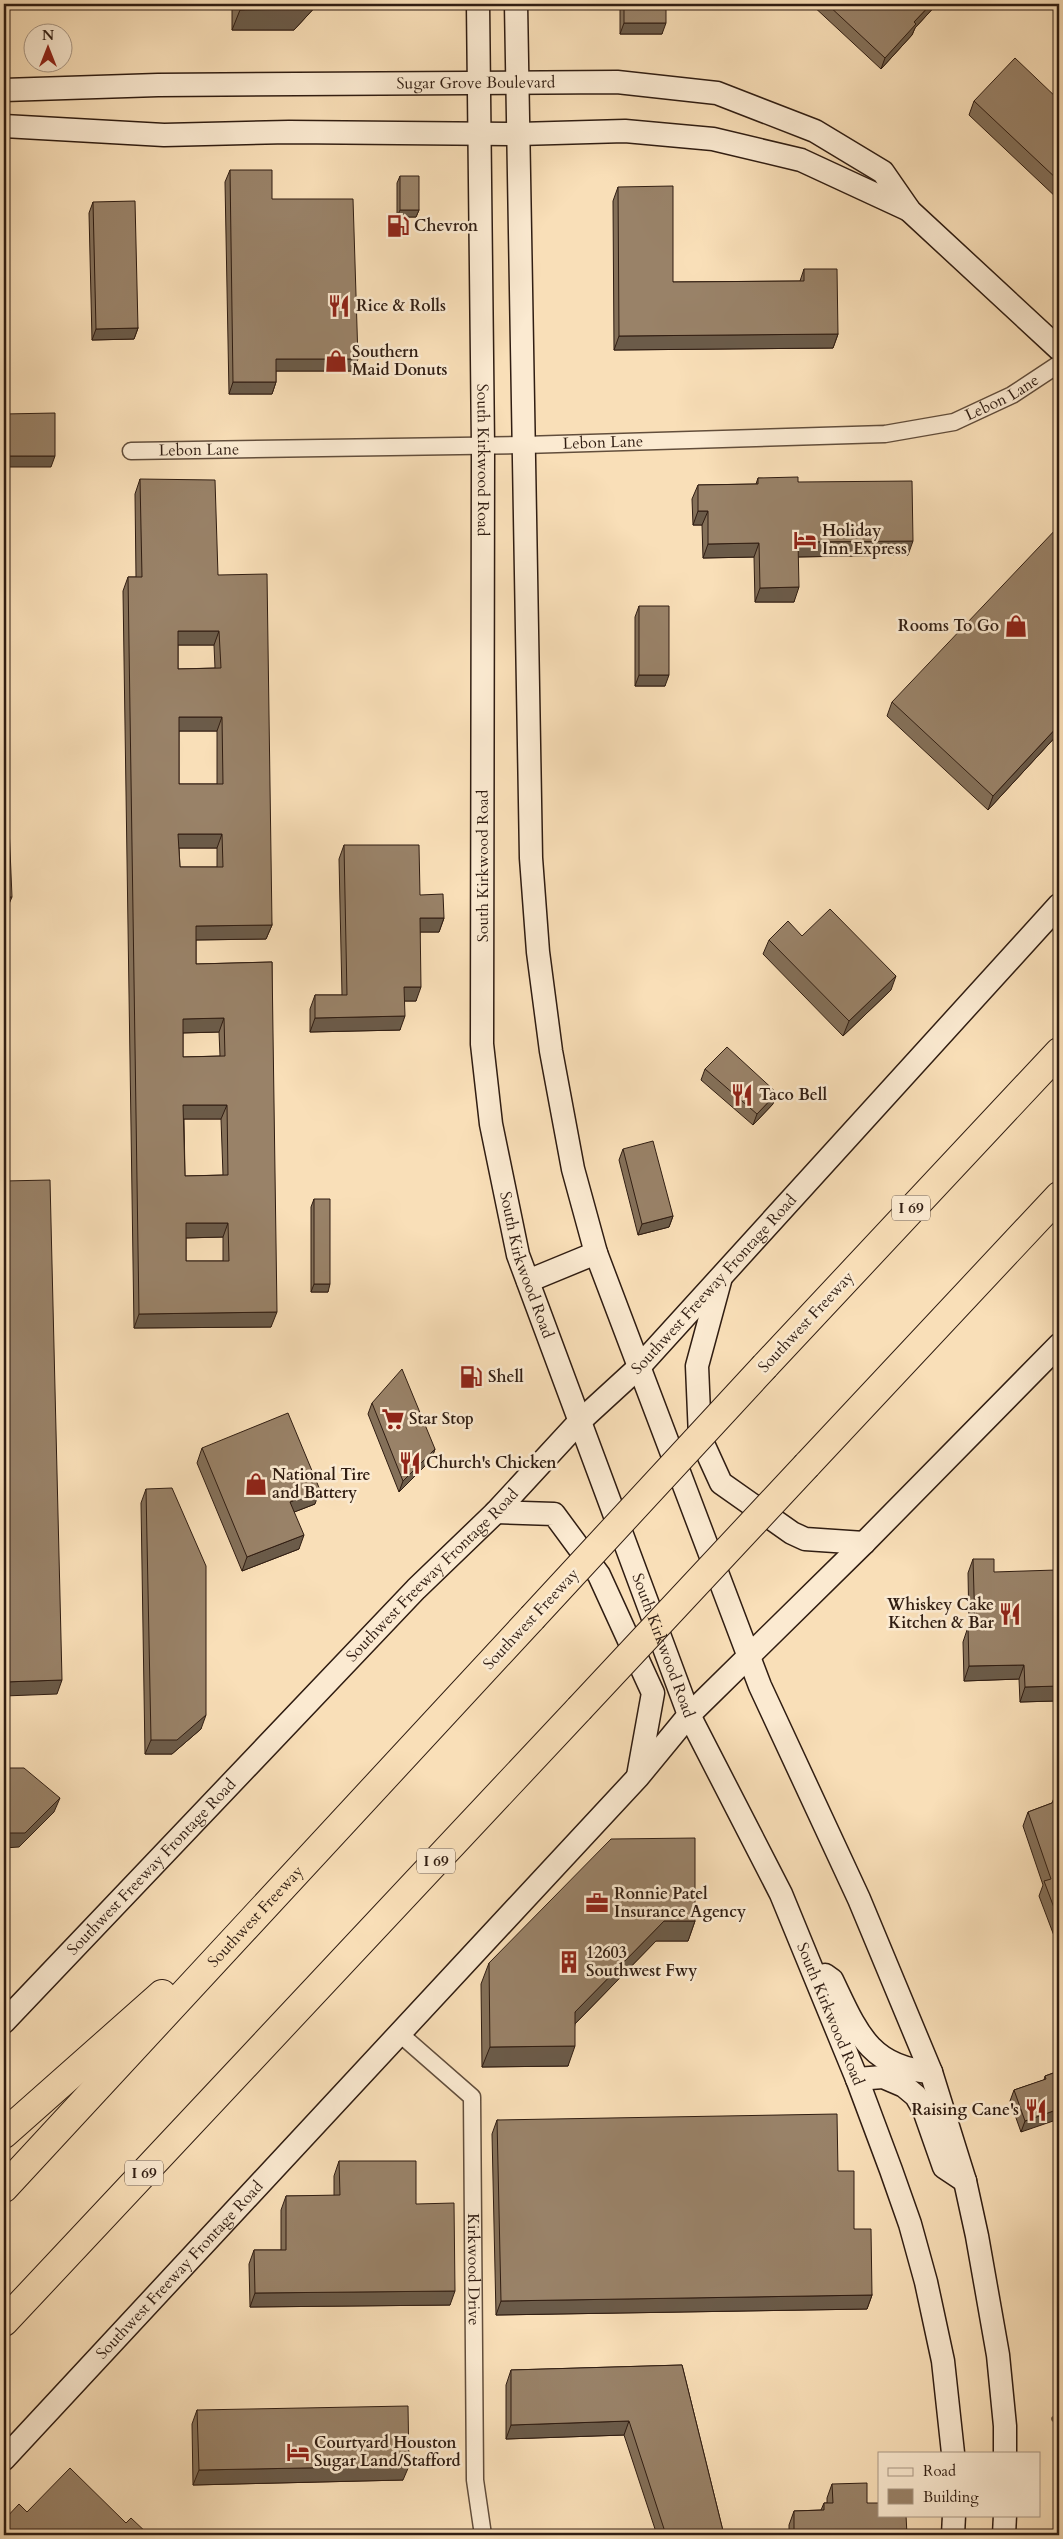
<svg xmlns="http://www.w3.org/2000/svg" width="1063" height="2539" font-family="Cardo,serif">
<rect width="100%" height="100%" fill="#f9dfb8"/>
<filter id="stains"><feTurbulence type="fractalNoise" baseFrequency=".004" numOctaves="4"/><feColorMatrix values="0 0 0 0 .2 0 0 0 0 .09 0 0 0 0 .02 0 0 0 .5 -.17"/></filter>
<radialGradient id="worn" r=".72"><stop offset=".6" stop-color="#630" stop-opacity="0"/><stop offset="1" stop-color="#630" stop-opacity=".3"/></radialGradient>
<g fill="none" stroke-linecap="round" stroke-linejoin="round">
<path stroke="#806a54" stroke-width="6" d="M1054,2419L1059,2418"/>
<defs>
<g id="street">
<path id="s1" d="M131,451L524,445L885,434L954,422L1012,395L1059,364"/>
<path id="s2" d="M400,2034L472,2097L475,2480L483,2535"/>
</g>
<g id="secondary">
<path id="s3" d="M478,4L483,446L482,1044L491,1124L518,1255L689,1715L781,1894L857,2079L891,2170L910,2224L926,2282L943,2361L953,2453"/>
<path d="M516,4L531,858L538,952L551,1051L573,1169L596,1253L760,1686L859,1899L931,2072L965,2181L977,2236L998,2355L1005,2426V2453"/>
<path id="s4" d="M4,90L158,85L617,82L717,93L815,131L883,172L910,211L1059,349"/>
<path d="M4,126L164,135L289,132L519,134L625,131L713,139L801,160L909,210"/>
<path d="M528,1281L596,1253"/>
<path d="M720,1281L697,1366L700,1437L721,1483L792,1533L805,1539L864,1543"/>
<path d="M496,1512L554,1514L599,1575L653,1693L638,1776"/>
<path d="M825,1975L832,1980C856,2030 869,2068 931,2072"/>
<path id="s5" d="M4,2022L416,1589L496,1512L579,1422L639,1367L1059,905"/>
<path d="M857,2079L883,2077L904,2086L916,2096L924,2110L944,2167L965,2181"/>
<path id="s6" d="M4,2459L638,1777L689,1715L864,1543L1059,1345"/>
<path d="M953,2535L954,2515"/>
<path d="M1004,2535L1005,2515"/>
</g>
<g id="highway">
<path d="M765,1366L1059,1052"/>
<path d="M807,1465L1059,1196"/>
<path d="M4,2134L162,1994"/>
<path id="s7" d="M4,2188L532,1618"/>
<path d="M4,2322L579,1709"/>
</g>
</defs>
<use href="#street" stroke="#624e3c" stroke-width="19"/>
<use href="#secondary" stroke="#301d12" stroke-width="25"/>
<use href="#highway" stroke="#301d12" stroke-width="30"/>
<use href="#street" stroke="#fbead1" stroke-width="16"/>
<use href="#secondary" stroke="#fbead1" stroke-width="22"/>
<use href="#highway" stroke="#f9dfb8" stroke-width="28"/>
<defs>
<path id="highway-bridge" d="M532,1618L765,1366
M579,1709L807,1465"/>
</defs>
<use href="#highway-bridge" stroke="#301d12" stroke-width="30" stroke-linecap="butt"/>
<use href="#highway-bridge" stroke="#f9dfb8" stroke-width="28"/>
</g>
<path fill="#847059" stroke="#301d12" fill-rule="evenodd" d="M232,4H318L294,30H232Z
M620,4H666L662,34H620Z
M811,4H937L915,28L912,35L881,69Z
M1059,100V200L969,115L974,101Z
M230,170L272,199L353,371H276V382L272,394H229L225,182Z
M400,176L419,210L416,217H397V183Z
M618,187L673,282L800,281L804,269L838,334L833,348L614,350L613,201Z
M93,202L138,328L134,339L92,340L89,213Z
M758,478L798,482L908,555L798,557L794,602H755L754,557L703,558L702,525H693L692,499L698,485L756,484Z
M140,479L218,575L272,925L266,939L196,940V964L272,962L271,1327L134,1328L123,591L128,577H136L135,494ZM178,645H214L215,668L178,669ZM179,731H217V784H179ZM179,848H217V867H180ZM219,1032L220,1056L183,1057V1033ZM184,1119H221L223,1175L185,1176ZM223,1237V1261H186V1238Z
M639,606L665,686H635V617Z
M892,702L1059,733L988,810L887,716Z
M344,845L420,895L444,918L439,932H420L416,1001H404L400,1030L310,1032V1009L315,995H342L339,859Z
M769,940L891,990L843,1036L763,954Z
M705,1069L773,1104L753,1125L701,1080Z
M623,1149L673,1216L669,1227L638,1235L619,1160Z
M314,1199L328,1292H311V1207Z
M372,1403L435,1449L431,1460L399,1492L368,1414Z
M202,1448L315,1504L294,1512L299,1549L242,1571L197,1463Z
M146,1489L201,1729L172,1754H145L141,1503Z
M973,1559L994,1572L1054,1701L1020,1702L1019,1679L964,1681L963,1642L968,1627H969L968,1573Z
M1059,1796V1949L1039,1896L1043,1885L1023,1826L1028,1812L1052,1803Z
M695,1921L688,1941H656L575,2024L568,2066L482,2067L481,1984L489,1963Z
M1059,2071L1021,2132L1010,2101L1014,2090L1044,2080L1045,2076Z
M497,2120L838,2171L872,2295L867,2309L496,2315L492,2134Z
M339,2161L416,2204L450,2305L250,2307L249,2264L254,2250H281V2210L286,2196H334V2176Z
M682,2365L724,2535H657L624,2435L506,2439V2385L511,2370Z
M197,2410L403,2480L193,2485L192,2424Z
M832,2484L867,2503L907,2535H789V2525L794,2511L821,2510L824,2503H827V2498Z"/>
<path fill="#6b5b49" stroke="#301d12" d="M306,4H318L294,30H232L240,10Z
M931,4H937L915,28L912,35L881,69L885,58L914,22Z
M624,23H666L662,34H620Z
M400,210H419L416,217H397Z
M138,328L134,339L92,340L96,329Z
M838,334L833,348L614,350L619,336Z
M276,359H358L353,371H272Z
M233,382H276L272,394H229Z
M4,456H55L51,467H4Z
M698,511H708L702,525H693Z
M913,541L908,555L793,557L798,542Z
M759,543L754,557L703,558L708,544Z
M799,587L794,602H755L760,588Z
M178,631H219L214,645H172Z
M639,675H669L665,686H635Z
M179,717H222L217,731H173Z
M1059,725V733L988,810L993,796Z
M178,834H222L217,848H173Z
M4,897H12L6,911L4,912Z
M420,918H444L439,932H415Z
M272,925L266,939L190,940L196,926Z
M896,976L891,990L843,1036L849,1021Z
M404,987H421L416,1001H399Z
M405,1016L400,1030L310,1032L315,1018Z
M224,1018L219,1032L177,1033L183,1019Z
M777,1093L773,1104L753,1125L757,1114Z
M183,1105H227L221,1119H178Z
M673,1216L669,1227L638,1235L642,1224Z
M186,1223H228L223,1237L181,1238Z
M314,1284H330L328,1292H311Z
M277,1312L271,1327L134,1328L139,1314Z
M435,1449L431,1460L399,1492L403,1481Z
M320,1490L315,1504L284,1516L290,1502Z
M304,1535L299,1549L242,1571L247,1557Z
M1024,1665L1019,1679L964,1681L969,1666Z
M62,1680L57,1694L4,1696V1682Z
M1059,1686L1054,1701L1020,1702L1025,1687Z
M206,1715L201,1729L172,1754H145L151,1740Z
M60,1798L54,1812L19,1847L4,1848V1833Z
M664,1921H695L688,1941H656L567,2032L575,2012Z
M575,2046L568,2066L482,2067L490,2047Z
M1059,2109V2119L1021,2132L1025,2121Z
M455,2291L450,2305L250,2307L255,2293Z
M872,2295L867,2309L496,2315L501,2301Z
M629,2421L624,2435L506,2439L511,2425Z
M409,2466L403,2480L193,2485L199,2470Z"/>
<path fill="#998268" stroke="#301d12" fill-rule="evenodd" d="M239,4H306L301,9L240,10Z
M624,4H666V23H624Z
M827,4H931L914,22L916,24L885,58Z
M1015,58L1059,100V181L974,101Z
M230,170H272V199H353L358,359H276V382H233Z
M400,176H419V210H400Z
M673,186V282L804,281V269H837L838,334L619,336L618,187Z
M135,201L138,328L96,329L93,202Z
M55,413V456H4V414Z
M798,477V482L912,481L913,541L798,542L799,587L760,588L759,543L708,544V511H698V485L758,484V478Z
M140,479L215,480L218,575L267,574L272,925L196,926V964L272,962L277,1312L139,1314L128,577H142ZM178,631H219L221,668L178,669ZM179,717H222L223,784H179ZM178,834H222L223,867H180ZM224,1018L225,1056L183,1057V1019ZM183,1105H227L228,1175L185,1176ZM186,1223H228L229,1261H186Z
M1059,526V725L993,796L892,702Z
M639,606H669V675H639Z
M4,708L12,897H4Z
M344,845H419L420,895L443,894L444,918H420L421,987H404L405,1016L315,1018V995H347Z
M830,909L896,976L849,1021L769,940L788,921L802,936Z
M727,1047L777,1093L757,1114L705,1069Z
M653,1141L673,1216L642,1224L623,1149Z
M50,1180L62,1680L4,1682V1181Z
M314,1199H330V1284H314Z
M402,1369L435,1449L403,1481L372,1403Z
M288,1413L320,1490L290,1502L304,1535L247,1557L202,1448Z
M172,1488L206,1566V1715L177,1740H151L146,1489Z
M973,1559H994V1572L1056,1570L1059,1686L1025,1687L1024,1665L969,1666L968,1627H975Z
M4,1768H24L60,1798L25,1833H4Z
M1059,1796V1921L1044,1881L1051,1879L1028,1812L1052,1803L1054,1798Z
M695,1838V1921H664L575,2012V2046L490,2047L489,1963L611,1839Z
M1059,2071V2109L1025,2121L1014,2090L1046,2079L1045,2076Z
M837,2114L838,2171H854V2229H871L872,2295L501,2301L497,2120Z
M339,2161H416V2204L454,2203L455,2291L255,2293L254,2250H286V2196L340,2195Z
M682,2365L724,2535H666L629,2421L511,2425V2370Z
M408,2406L409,2466L199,2470L197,2410Z
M70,2468L126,2523L131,2518L149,2535H4V2520L19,2504L27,2512Z
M867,2483V2503H879V2515H906L907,2535H794V2511L824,2510V2503H833L832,2484Z"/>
<defs>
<symbol id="fuel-bare" viewBox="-9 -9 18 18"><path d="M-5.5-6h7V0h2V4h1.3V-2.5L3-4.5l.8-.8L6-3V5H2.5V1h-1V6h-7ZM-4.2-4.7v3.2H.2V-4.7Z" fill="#8f2418" stroke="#fbead1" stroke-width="2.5" paint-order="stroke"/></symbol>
<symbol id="restaurant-bare" viewBox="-9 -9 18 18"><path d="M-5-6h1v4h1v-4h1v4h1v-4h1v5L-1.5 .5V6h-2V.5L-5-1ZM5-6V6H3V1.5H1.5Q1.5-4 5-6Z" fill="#8f2418" stroke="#fbead1" stroke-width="2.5" paint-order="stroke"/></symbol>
<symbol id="shop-bare" viewBox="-9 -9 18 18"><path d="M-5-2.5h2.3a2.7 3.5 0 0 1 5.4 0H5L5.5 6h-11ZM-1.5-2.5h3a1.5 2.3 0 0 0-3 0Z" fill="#8f2418" stroke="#fbead1" stroke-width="2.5" paint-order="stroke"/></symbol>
<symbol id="hotel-bare" viewBox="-9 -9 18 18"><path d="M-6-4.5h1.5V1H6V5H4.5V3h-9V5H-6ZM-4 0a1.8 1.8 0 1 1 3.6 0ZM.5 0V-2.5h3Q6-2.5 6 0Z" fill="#8f2418" stroke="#fbead1" stroke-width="2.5" paint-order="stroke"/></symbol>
<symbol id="supermarket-bare" viewBox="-9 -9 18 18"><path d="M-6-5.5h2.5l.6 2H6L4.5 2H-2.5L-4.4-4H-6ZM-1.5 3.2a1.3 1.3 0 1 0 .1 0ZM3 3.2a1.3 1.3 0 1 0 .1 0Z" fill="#8f2418" stroke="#fbead1" stroke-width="2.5" paint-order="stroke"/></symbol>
<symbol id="office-bare" viewBox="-9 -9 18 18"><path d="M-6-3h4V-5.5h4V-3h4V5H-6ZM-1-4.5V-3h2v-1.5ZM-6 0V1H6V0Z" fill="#8f2418" stroke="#fbead1" stroke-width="2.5" paint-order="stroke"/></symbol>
<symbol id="building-bare" viewBox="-9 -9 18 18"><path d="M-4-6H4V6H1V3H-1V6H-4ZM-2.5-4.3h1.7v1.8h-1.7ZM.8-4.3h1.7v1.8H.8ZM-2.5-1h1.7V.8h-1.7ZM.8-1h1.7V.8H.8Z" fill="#8f2418" stroke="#fbead1" stroke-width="2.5" paint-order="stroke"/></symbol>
</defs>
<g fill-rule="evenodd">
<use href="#fuel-bare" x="382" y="210" width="32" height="32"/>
<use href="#restaurant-bare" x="323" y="290" width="32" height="32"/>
<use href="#shop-bare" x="320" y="345" width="32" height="32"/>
<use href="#hotel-bare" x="789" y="524" width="32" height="32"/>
<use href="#shop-bare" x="1000" y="610" width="32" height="32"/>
<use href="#restaurant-bare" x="726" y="1079" width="32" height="32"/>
<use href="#fuel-bare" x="455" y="1361" width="32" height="32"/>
<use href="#supermarket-bare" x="377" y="1403" width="32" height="32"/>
<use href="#restaurant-bare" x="394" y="1447" width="32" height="32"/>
<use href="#shop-bare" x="240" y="1468" width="32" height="32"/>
<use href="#restaurant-bare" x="994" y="1598" width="32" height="32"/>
<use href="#office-bare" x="581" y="1887" width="32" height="32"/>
<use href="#building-bare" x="553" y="1946" width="32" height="32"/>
<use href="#restaurant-bare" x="1020" y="2094" width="32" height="32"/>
<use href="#hotel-bare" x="282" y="2436" width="32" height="32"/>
</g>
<g text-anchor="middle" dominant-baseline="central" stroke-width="5" stroke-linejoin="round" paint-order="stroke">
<g fill="#fbead1" stroke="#6d5a4b" stroke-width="1">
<rect x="892" y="1195.5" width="38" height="25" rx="4"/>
<rect x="417" y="1848.5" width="38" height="25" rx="4"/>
<rect x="125" y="2160.5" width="38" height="25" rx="4"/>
</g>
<g font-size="15" font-weight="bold" fill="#301d12">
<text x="911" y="1208">I 69</text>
<text x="436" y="1861">I 69</text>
<text x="144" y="2173">I 69</text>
</g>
<g font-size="16" fill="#301d12" stroke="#fbead1">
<text stroke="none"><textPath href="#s4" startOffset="472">Sugar Grove Boulevard</textPath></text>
<text stroke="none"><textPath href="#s1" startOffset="878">Lebon Lane</textPath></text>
<text stroke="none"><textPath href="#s1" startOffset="472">Lebon Lane</textPath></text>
<text stroke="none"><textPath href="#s1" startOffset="68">Lebon Lane</textPath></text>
<text stroke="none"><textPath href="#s3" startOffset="456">South Kirkwood Road</textPath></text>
<text transform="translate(483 866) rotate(-90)">South Kirkwood Road</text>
<text stroke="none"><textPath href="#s3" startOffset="1266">South Kirkwood Road</textPath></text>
<text stroke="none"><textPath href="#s5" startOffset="1024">Southwest Freeway Frontage Road</textPath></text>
<text transform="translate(806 1322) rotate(-47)">Southwest Freeway</text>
<text stroke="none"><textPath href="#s5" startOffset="619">Southwest Freeway Frontage Road</textPath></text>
<text transform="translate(531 1619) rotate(-47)">Southwest Freeway</text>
<text stroke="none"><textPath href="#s3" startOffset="1671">South Kirkwood Road</textPath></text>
<text stroke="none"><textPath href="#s5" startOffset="214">Southwest Freeway Frontage Road</textPath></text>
<text stroke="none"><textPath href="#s7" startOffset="370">Southwest Freeway</textPath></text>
<text stroke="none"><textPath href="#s3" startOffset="2076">South Kirkwood Road</textPath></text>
<text stroke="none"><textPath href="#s2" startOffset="268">Kirkwood Drive</textPath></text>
<text stroke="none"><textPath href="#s6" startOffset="258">Southwest Freeway Frontage Road</textPath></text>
</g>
<g font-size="16" font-weight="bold" fill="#301d12" stroke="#fbead1" text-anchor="start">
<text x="414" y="226">Chevron</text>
<text x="356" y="306">Rice &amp; Rolls</text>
<text x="352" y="352">Southern<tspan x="352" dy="18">Maid Donuts</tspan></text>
<text x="822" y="531">Holiday<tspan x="822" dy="18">Inn Express</tspan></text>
<text x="999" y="626" text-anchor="end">Rooms To Go</text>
<text x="759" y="1095">Taco Bell</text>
<text x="488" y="1377">Shell</text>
<text x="409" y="1419">Star Stop</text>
<text x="426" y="1463">Church's Chicken</text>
<text x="272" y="1475">National Tire<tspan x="272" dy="18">and Battery</tspan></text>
<text x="994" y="1605" text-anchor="end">Whiskey Cake<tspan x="994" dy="18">Kitchen &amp; Bar</tspan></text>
<text x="614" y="1894">Ronnie Patel<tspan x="614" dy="18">Insurance Agency</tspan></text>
<text x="586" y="1953">12603<tspan x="586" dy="18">Southwest Fwy</tspan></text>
<text x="1019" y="2110" text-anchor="end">Raising Cane's</text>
<text x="314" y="2443">Courtyard Houston<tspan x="314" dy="18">Sugar Land/Stafford</tspan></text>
</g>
</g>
<rect width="1063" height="2539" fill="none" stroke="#f9dfb8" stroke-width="20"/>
<rect x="5" y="5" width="1053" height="2529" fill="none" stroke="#301d12" stroke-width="2.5"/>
<rect x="10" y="10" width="1043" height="2519" fill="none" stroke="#301d12"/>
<rect x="878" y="2452" width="162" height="65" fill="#fbead1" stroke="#aa9885"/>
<rect x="888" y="2468" width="25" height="8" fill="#fbead1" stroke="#aa9885"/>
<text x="923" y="2476" font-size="15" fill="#301d12">Road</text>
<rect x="888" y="2489" width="25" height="15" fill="#998268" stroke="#aa9885"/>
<text x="923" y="2502" font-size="15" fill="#301d12">Building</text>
<g transform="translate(48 48)"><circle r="24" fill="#fbead1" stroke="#aa9885"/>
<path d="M0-4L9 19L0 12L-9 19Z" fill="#8f2418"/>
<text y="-8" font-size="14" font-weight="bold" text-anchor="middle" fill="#301d12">N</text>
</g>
<rect width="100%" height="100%" filter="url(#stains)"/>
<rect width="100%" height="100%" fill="url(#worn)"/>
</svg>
